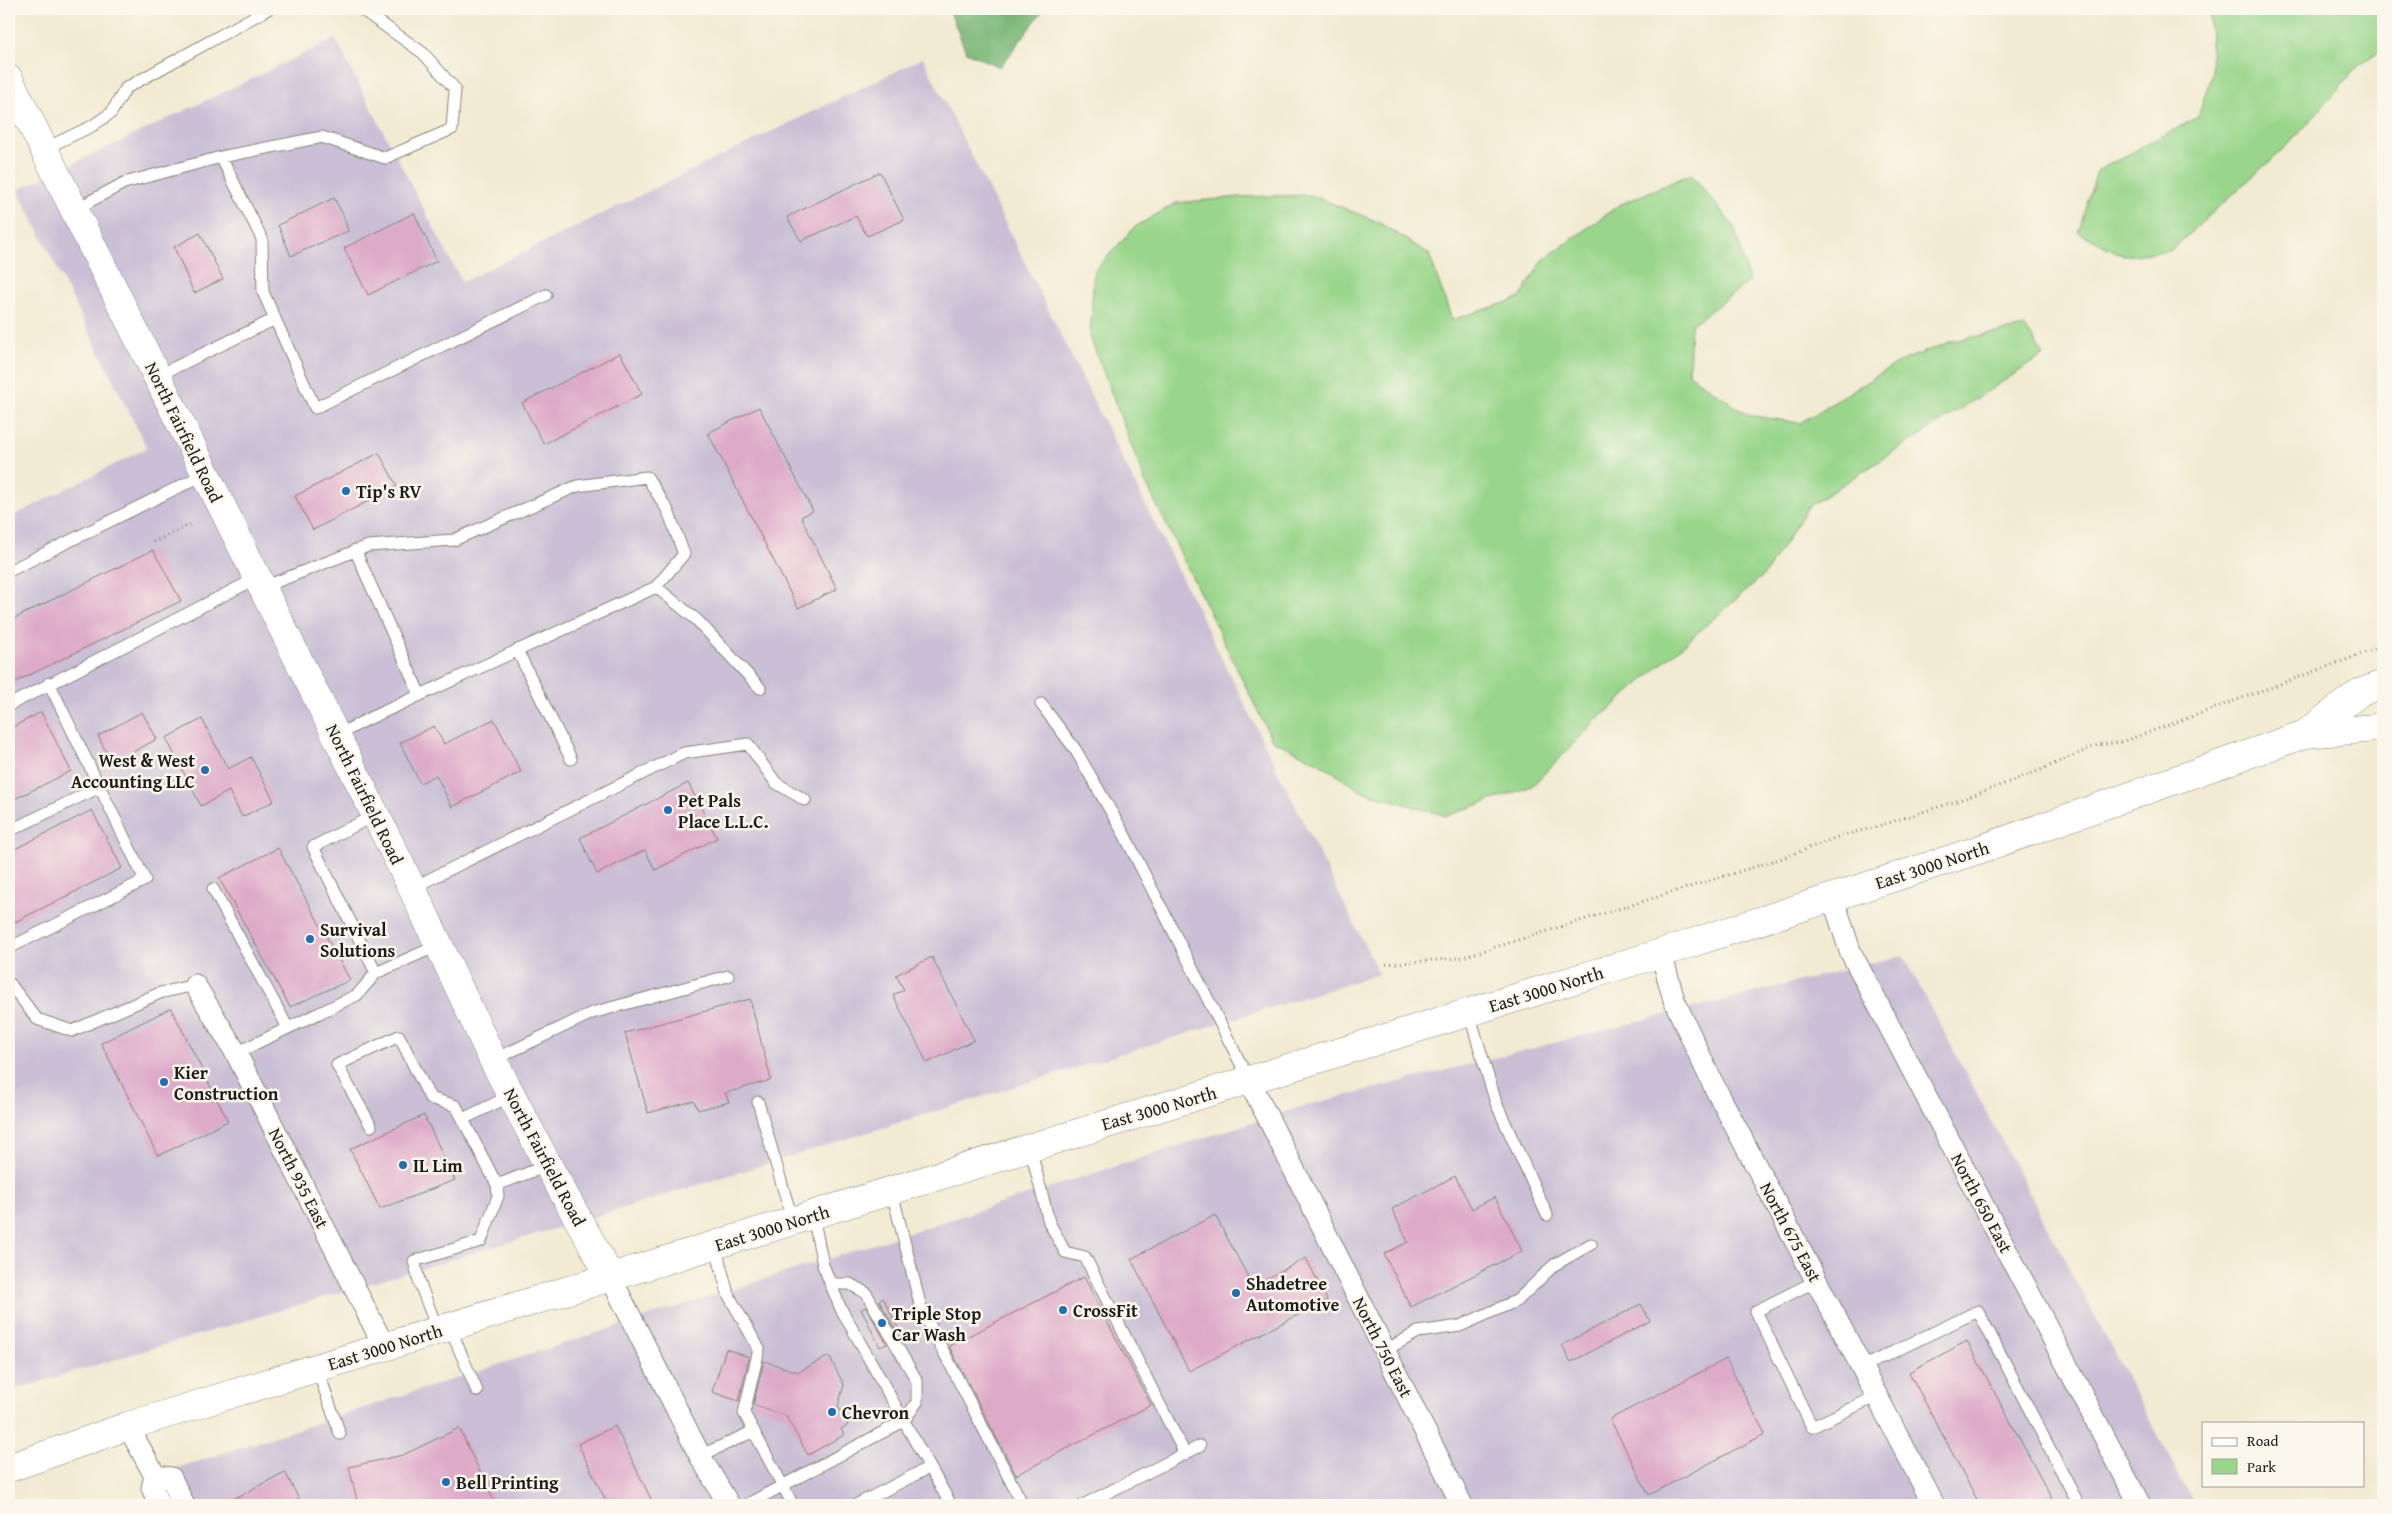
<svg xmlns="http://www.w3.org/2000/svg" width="2392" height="1514" font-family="'Gentium Book Plus',serif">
<rect width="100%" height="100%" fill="#fbf7ec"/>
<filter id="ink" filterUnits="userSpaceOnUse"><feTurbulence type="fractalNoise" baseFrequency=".02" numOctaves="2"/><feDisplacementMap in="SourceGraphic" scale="10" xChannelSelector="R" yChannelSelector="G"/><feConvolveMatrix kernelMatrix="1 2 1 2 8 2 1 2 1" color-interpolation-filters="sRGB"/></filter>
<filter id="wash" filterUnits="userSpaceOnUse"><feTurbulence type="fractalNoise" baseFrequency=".0096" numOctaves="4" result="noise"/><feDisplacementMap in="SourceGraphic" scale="20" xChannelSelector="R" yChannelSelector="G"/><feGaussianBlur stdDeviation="1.12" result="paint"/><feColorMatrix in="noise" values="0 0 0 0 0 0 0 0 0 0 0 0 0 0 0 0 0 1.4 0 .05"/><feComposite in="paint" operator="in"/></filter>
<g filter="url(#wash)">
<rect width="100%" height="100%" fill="#f2ead2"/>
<path fill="#cabfd6" d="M335,39L462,282L923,58L1379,974L611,1212L9,1391V518L147,448L18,190Z
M1903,955L2195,1505H193L174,1469L1300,1107Z"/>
<path fill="#99d68b" stroke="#5a7954" d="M2218,9H2383V49L2360,64L2294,139L2170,251L2124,256L2078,232L2097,171L2198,117L2212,73L2210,16Z
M1691,174L1735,228L1749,282L1691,325L1689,374L1748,415L1800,423L1899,362L1952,341L2025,327L2044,355L1808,507L1765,574L1597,720L1532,786L1446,816L1361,791L1320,763L1272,740L1145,481L1090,337L1094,271L1135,227L1176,203L1240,197L1311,195L1378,222L1429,254L1452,320L1520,298L1543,260L1619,205Z"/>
<path fill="#7ab777" stroke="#4b6a4a" d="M949,9H1044L1000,67L966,52Z"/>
<g id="blocks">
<path fill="#deaac9" d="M880,172L904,220L867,236L856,216L801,241L787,217Z
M334,198L343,215L348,231L291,256L278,225Z
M414,213L437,261L368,295L344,248Z
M200,233L223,279L194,293L174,247Z
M620,353L642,394L544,444L522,403Z
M759,407L813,511L801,517L837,589L798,608L708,433Z
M379,453L397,486L313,530L295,496Z
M153,550L181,601L9,685V621Z
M41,712L71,771L9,802V729Z
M142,712L157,739L112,763L98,736Z
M202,719L228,769L251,757L274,801L242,817L229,791L201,806L166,738Z
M494,719L521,772L452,807L436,775L420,783L400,743L434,726L444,744Z
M688,783L717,838L655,870L645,850L597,874L580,838Z
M92,810L122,868L9,925V852Z
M278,848L350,980L290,1007L219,878Z
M932,957L974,1040L927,1063L893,995L904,990L896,975Z
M750,999L771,1080L725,1093L729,1102L698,1110L694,1101L648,1113L625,1033Z
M171,1008L228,1121L158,1156L101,1043Z
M424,1115L455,1180L380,1209L350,1149Z
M1455,1176L1472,1209L1495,1197L1522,1251L1411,1307L1384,1254L1408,1242L1392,1209Z
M1215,1215L1253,1286L1306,1258L1327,1300L1189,1371L1131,1259Z
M1084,1277L1151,1405L1016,1475L949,1346Z
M883,1298L902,1336L900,1337L879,1300Z
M1641,1304L1650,1321L1571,1362L1562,1345Z
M866,1307L887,1344L880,1347L861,1309Z
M1967,1341L2055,1505H1980L1909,1372Z
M726,1349L749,1357L739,1401L712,1392Z
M829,1356L844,1385L838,1406L848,1425L841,1429L844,1435L808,1455L786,1416L753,1405L764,1361L798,1372Z
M1726,1359L1765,1434L1649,1495L1610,1419Z
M615,1426L654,1505H608L578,1444Z
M459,1428L496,1505H358L349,1467L403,1455Z
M285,1472L302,1505H222Z"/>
</g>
</g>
<g filter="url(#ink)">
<use href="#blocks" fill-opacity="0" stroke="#878377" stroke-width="1"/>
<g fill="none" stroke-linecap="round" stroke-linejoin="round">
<defs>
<path id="lane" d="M44,149L92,126L111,113L126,88L268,9
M221,157L262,239L263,292L315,408L546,295
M74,210L124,183L221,157L322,137L385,158L452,129L455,89L423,53L361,9
M157,376L275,319
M355,550L420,695
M9,571L205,474
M656,587L697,620L760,688
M261,588L368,546L454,540L577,486L647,477L668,511L684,554L656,587L368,719L336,736
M517,650L571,759
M1041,704L1075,749L1124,834L1249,1080
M9,705L257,578
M375,815L313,847L376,973
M9,831L100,787
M412,888L684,753L748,744L776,783L805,800
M213,889L288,1028
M9,948L145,880L49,683
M10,984L37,1019L72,1031L160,993L195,985
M1469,1013L1496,1103L1547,1215
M236,1053L357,995L376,973L439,945
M493,1060L592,1013L728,976
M758,1102L793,1222
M463,1119L512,1095
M371,1126L337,1065L399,1036L430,1098L456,1106L497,1185L498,1196L481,1241L414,1261L420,1284L438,1331
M1030,1147L1049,1222L1065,1252L1085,1257L1185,1454
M497,1185L548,1165
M892,1192L921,1308L1023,1505
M813,1216L823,1265L840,1307L951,1505
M715,1245L728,1294L759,1349L744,1413L793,1505
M1816,1281L1756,1311L1812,1427L1877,1396
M450,1328L477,1391
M1384,1351L1418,1332L1460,1326L1518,1300L1554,1265L1591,1244
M1862,1367L1978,1311L2079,1505
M317,1368L340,1434
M700,1456L754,1431
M746,1505L904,1421L917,1402V1381L866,1293L850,1284H830
M856,1505L930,1467
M1083,1505L1200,1446"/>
<path id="street" d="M1833,898L1850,951L2140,1505
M1661,953L1674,1000L1712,1082L1934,1505
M195,985L236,1053L385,1348
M1250,1082L1462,1505
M611,1278L700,1456L729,1505
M128,1426L155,1476L152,1488L160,1505
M155,1476L171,1478L184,1505"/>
<path id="secondary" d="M9,79L412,888L493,1060L550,1169L611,1278"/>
<path id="primary" d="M2305,734L2359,693L2383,684
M9,1468L128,1426L1661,953L1978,850L2305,734L2375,728L2383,725"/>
</defs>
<use href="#lane" stroke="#878377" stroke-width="13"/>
<use href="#street" stroke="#878377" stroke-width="23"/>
<use href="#secondary" stroke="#878377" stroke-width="29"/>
<use href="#primary" stroke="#878377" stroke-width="29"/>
<path stroke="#878377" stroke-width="3" stroke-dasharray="1 4" stroke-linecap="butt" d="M153,542L190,525
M1386,964L1460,958L1783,858L1840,836L1876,827L1966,798L2038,771L2098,745L2121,742L2139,736L2383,646"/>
<use href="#lane" stroke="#fff" stroke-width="11"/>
<use href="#street" stroke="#fff" stroke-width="21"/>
<use href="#secondary" stroke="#fff" stroke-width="28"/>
<use href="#primary" stroke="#fff" stroke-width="28"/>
</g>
</g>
<g fill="#1f6fb2" stroke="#fbf7ec" stroke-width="2">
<circle cx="346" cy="491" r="5"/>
<circle cx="205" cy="770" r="5"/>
<circle cx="668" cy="810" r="5"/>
<circle cx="310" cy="939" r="5"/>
<circle cx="164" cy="1082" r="5"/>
<circle cx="403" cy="1165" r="5"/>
<circle cx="1236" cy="1293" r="5"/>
<circle cx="1063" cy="1310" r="5"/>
<circle cx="882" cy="1323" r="5"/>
<circle cx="832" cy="1412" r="5"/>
<circle cx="446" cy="1482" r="5"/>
</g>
<g text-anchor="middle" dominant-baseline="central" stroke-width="5" stroke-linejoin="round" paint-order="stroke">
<g font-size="18" fill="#1c1c1c" stroke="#fbf7ec">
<text transform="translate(184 432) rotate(64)">North Fairfield Road</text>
<text transform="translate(365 794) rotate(64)">North Fairfield Road</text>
<text transform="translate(1932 865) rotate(-18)">East 3000 North</text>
<text transform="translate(1546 989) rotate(-17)">East 3000 North</text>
<text transform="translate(1159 1108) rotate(-16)">East 3000 North</text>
<text transform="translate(545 1157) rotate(62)">North Fairfield Road</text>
<text transform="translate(299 1178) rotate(63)">North 935 East</text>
<text transform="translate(1982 1203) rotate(62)">North 650 East</text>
<text transform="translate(772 1228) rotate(-17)">East 3000 North</text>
<text transform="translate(1791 1232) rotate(62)">North 675 East</text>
<text transform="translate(385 1347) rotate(-17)">East 3000 North</text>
<text transform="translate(1383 1347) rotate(63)">North 750 East</text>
</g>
<g font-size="18" font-weight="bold" fill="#1c1c1c" stroke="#fbf7ec" text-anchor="start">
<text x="356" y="491">Tip's RV</text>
<text x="195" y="760" text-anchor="end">West &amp; West<tspan x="195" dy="21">Accounting LLC</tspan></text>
<text x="678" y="800">Pet Pals<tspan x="678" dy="21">Place L.L.C.</tspan></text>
<text x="320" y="929">Survival<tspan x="320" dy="21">Solutions</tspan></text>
<text x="174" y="1072">Kier<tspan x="174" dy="21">Construction</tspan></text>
<text x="413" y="1165">IL Lim</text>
<text x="1246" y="1283">Shadetree<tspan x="1246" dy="21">Automotive</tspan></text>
<text x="1073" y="1310">CrossFit</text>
<text x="892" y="1313">Triple Stop<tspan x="892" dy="21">Car Wash</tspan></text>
<text x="842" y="1412">Chevron</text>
<text x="456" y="1482">Bell Printing</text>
</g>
</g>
<rect width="2392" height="1514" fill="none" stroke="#fbf7ec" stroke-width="30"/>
<rect x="2202" y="1422" width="162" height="65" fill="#fbf7ec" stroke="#a29f99"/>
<rect x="2212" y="1438" width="25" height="8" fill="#ffffff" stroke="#a29f99"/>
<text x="2247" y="1446" font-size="15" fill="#1c1c1c">Road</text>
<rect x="2212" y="1459" width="25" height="15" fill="#99d68b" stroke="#a29f99"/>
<text x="2247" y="1472" font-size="15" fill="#1c1c1c">Park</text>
</svg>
